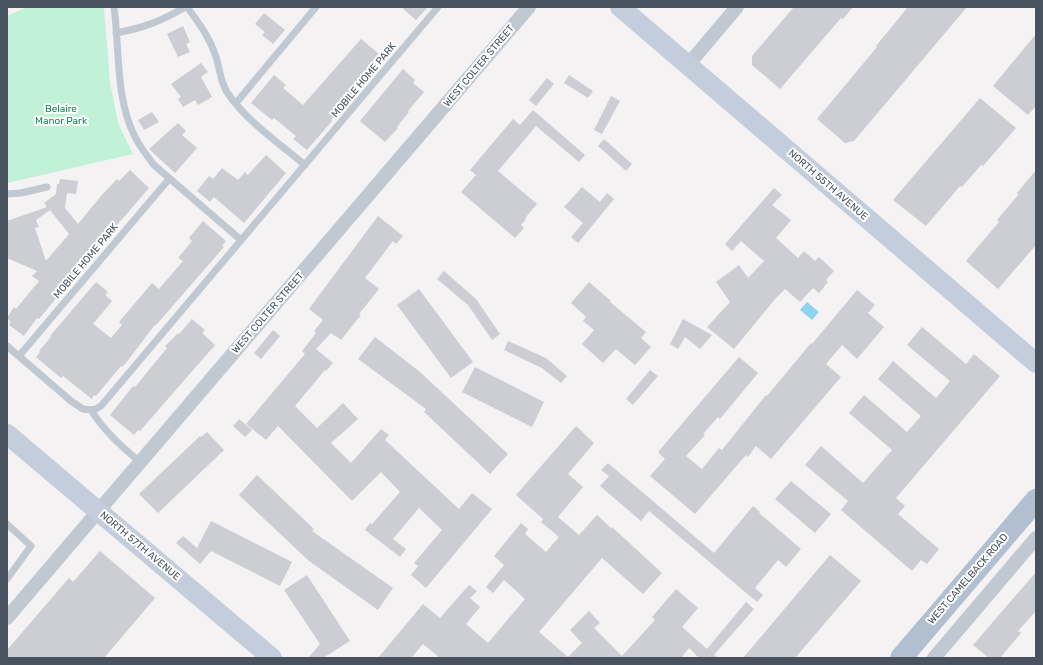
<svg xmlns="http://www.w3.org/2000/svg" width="1043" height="665" font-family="Rubik,sans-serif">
<rect width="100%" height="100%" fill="#f4f2f2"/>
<path fill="#c1f2d8" d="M27,7H104L110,82L118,123L133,154L7,183V16Z"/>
<path fill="#8dd3f0" d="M807,302L819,312L812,320L800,310Z"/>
<path fill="#ccced4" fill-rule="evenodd" d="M401,7H428L416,20Z
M794,7H853L843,19L841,18L780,89L752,65V56Z
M908,7H967L854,141L845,143L817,119L877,47L876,46Z
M264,13L285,30L273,44L262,35L265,32L255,24Z
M183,26L190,42L186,44L190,52L178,57L167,34Z
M1036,34V106L1028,115L993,86Z
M361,39L384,58L350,101L348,99L331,120L332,121L307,150L293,139L296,136L274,118L272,120L251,103L274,75L286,85L283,88L303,105Z
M201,63L208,72L201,77L212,97L198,105L195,100L183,107L178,99L181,97L171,84Z
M403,69L415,80L413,83L424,92L408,111L409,112L397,127L398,128L385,142L360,121Z
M569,75L593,91L588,98L564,83Z
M547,78L554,84L536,106L529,100Z
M611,96L620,101L602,134L594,130Z
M980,98L1016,128L983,166L981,165L962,187L960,186L926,226L893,200Z
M533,110L585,155L579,162L536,126L498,171L537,204L525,218L526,219L521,225L524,228L515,238L461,192L476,175L470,170L513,119L520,125Z
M152,112L159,122L144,130L138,120Z
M178,123L186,131L182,135L197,148L175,173L149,149Z
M604,139L632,164L626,171L598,146Z
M266,155L286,173L244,223L214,197L210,202L197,191L209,176L213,179L222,168L238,180L245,172L248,175Z
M130,170L149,188L61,290L62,291L39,319L37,318L24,336L9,325L11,322L7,318L14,307L16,309L39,281L32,276L37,271L7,258V221L47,207L44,203L56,194L57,184H59L60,179L78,181L76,194L67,193L65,208L78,224L101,196L117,179L119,181ZM50,210L69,234L46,261L35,228L39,227L36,220Z
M1036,170V245L998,289L966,261L999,222L997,220L1018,195L1017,193Z
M582,187L600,202L607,193L614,199L578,243L571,237L583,223L564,207Z
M774,188L782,195L772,205L791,220L776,238L798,258L804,251L815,261L819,257L834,271L826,280L828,282L819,293L813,288L800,302L785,289L776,298L734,349L707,327L730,302L716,282L739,265L748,278L764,261L741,241L732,251L725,244Z
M378,216L403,236L396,244L393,241L365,278L379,289L359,314L361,315L341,340L331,333L316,349L333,363L326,371L325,370L295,406L317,428L343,403L358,419L331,443L351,463L381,429L389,435L385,440L459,509L472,493L492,509L426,588L411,575L418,566L414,563L442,530L419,508L393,539L406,549L400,557L365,530L370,523L372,524L400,492L381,472L352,501L278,426L266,440L246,424L305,354L302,351L316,333L314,331L323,320L309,309Z
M203,221L226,241L222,246L224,247L157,324L154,326L126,363L122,367L121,366L96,396L94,395L92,399L63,376L61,378L36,357L40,352L39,351L51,337L50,336L96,282L108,292L105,295L112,301L93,324L111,338L122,325L119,322L152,283L159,289L183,261L178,258L192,241L189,238Z
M444,271L476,299L500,334L492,340L468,305L437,279Z
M589,282L611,301L610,302L646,332L641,338L651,347L635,365L616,349L603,363L582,344L594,330L583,321L586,317L571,303Z
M419,289L473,362L451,378L397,305Z
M857,290L875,305L868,313L884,327L857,359L842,345L826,364L841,377L771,459L756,446L748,457L746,455L695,514L650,476L665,459L658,452L739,357L758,373L720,419L718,417L703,434L705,435L686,456L702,469L719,448L722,450L766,395L767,396L811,343L812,344Z
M192,319L205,330L202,333L215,345L140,431L138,430L134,435L110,415L133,386L135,387L167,348L165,346L178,333L179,334Z
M683,319L712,335L700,349L685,337L678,349L670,344Z
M922,327L966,364L974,354L1000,376L896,498L905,506L898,514L939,549L927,564L921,560L912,571L841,510L848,501L805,465L821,446L863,483L892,450L849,413L864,395L907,432L921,416L878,379L893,361L936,398L950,381L907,345Z
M273,330L280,336L261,359L254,353Z
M375,337L420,372L508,454L490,474L424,412L426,409L358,359Z
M508,341L546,358L567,376L561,383L542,368L504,350Z
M475,367L544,402L532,427L462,392Z
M650,370L658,376L633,405L626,399Z
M239,419L252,430L245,437L233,426Z
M576,426L594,443L568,474L583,487L558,517L579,535L597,515L611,528L612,527L662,573L643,594L602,558L539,632L568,657L582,643L570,630L589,611L600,623L594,628L622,656L655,620L652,617L676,589L698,608L682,627L707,649L746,602L754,609L714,655L718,658H699L689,648L681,658H440L423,644L411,658H378L423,604L440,618L469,585L477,591L470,598L480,607L466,624L488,643L525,599L504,580L493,593L486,587L504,565L494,556L521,523L528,529L525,534L546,552L559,537L541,522L543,519L516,495Z
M207,432L224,450L158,513L139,494L200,436L201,437Z
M608,463L714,553L753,506L760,512L759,513L801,549L786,567L778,560L755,588L763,595L757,602L649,511L641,521L600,486L609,476L601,470Z
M257,475L314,529L312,531L393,588L378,610L309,561L239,495Z
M791,481L831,514L815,533L775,499Z
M211,521L292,562L280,586L211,551L200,564L176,543L183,536L197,548Z
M100,551L155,598L104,658H7V650L69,578L73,582Z
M830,555L861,581L795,658H743Z
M1036,572V611L1018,631L1021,633L1000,658H989L973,645Z
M307,575L350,641L323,658H308L320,644L284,590Z"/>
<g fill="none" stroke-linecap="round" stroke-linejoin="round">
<path stroke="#c0c8d1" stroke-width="7" d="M114,7C120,50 115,97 135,137C140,147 147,156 154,165L241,240
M187,7C199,23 210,38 216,57C220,69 220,81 227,92C244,119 281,145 305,165
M116,33C143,28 162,21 185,7
M236,103L316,7
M7,194L21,193L47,187
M7,346L71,401L83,409L91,410L96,409L101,406L438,7
M19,356L169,179
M91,410C104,431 121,446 140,462
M7,524L31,546L7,579"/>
<path stroke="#c0c8d1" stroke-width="14" d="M688,65L737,7
M7,618L529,7
M934,658L1036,538"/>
<path stroke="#c4cddb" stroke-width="20" d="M620,7L1036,363
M7,434L272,658"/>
<path stroke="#b1bfd1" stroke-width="22" d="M901,658L1036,500"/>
</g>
<g text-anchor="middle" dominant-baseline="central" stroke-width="4" stroke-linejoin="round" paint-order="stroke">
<g font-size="10" fill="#495360" stroke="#fff">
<text transform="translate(479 66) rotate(-50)">WEST COLTER STREET</text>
<text transform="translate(364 80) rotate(-50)">MOBILE HOME PARK</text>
<text transform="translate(828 185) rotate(41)">NORTH 55TH AVENUE</text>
<text transform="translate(86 261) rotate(-50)">MOBILE HOME PARK</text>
<text transform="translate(268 313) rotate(-49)">WEST COLTER STREET</text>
<text transform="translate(140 546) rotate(40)">NORTH 57TH AVENUE</text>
<text transform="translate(968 579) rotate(-49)">WEST CAMELBACK ROAD</text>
</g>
<g font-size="10" fill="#158757" stroke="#fff">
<text x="61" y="109">Belaire<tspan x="61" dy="12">Manor Park</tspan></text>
</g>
</g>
<rect width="1043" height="665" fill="none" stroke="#495360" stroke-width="16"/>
</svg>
